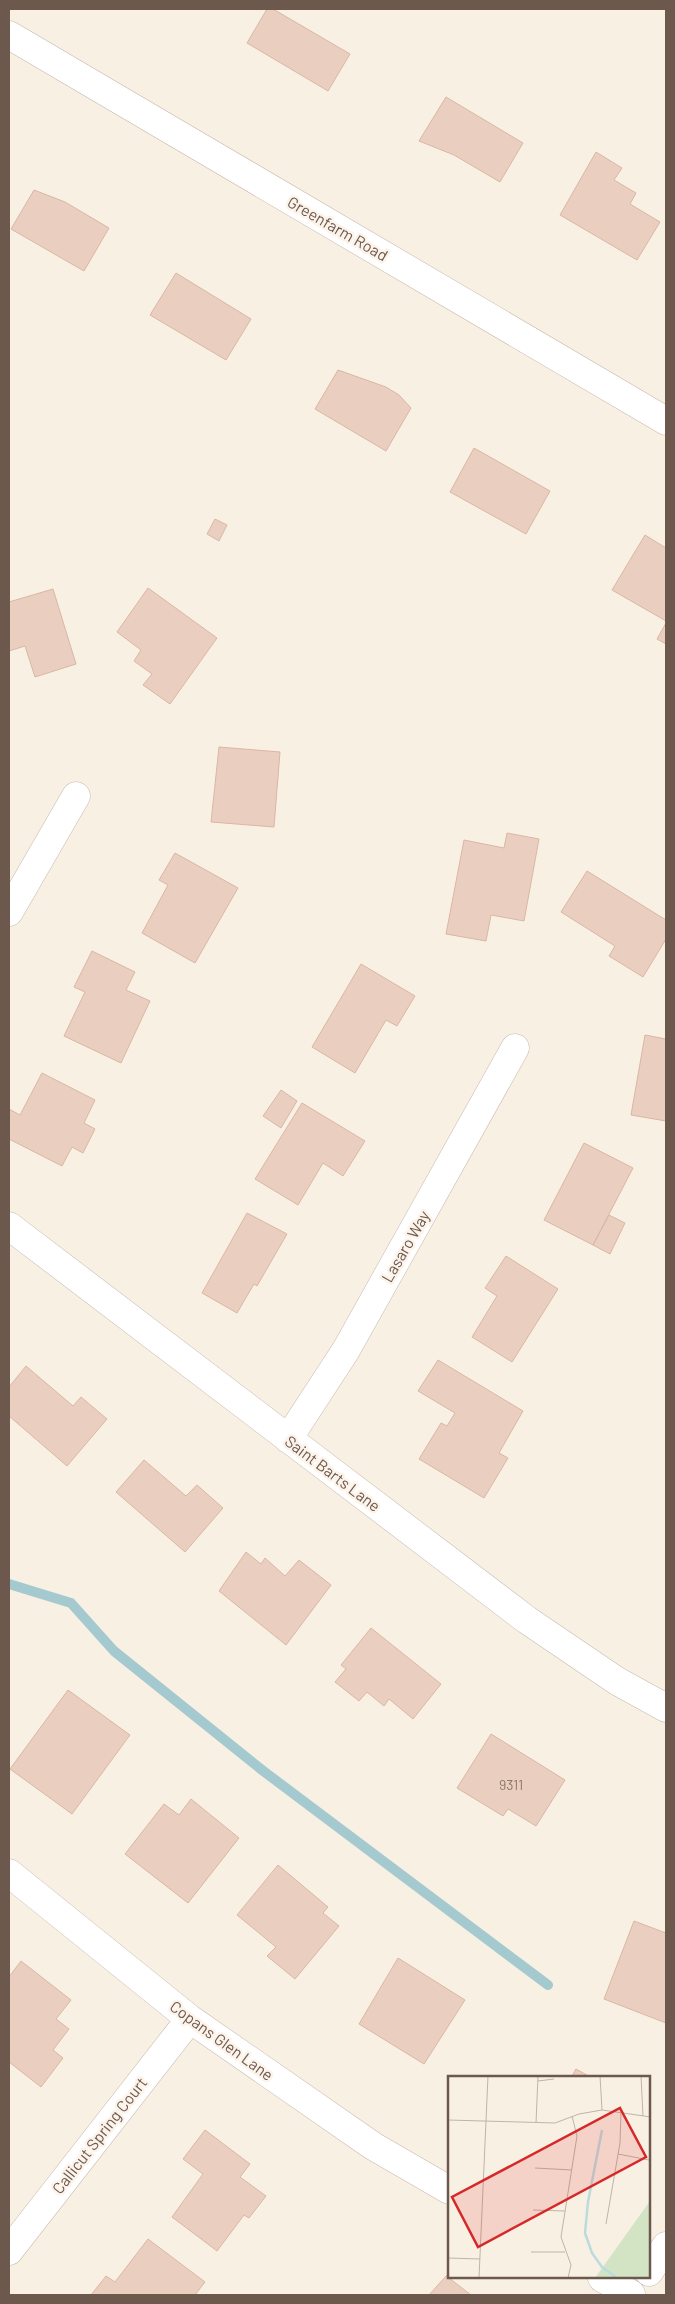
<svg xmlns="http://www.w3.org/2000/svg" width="675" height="2304" font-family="Barlow,sans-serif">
<rect width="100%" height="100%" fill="#f9f0e4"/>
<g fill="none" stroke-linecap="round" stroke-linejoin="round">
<path stroke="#a4cacf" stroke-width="10" d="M9,1584L71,1603L114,1651L262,1770L548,1985"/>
</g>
<path fill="#eacfc0" stroke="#dab6a3" d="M267,9H273L350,54L328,91L247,43Z
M446,97L523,143L500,182L454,155L419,141Z
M596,152L622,168L614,180L636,193L630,204L660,222L637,260L560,215Z
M34,190L65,202L109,228L84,271L11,229Z
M176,273L251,319L226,360L150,315Z
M338,370L386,387L399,395L411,408L386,451L315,409Z
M474,448L550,491L526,534L450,492Z
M215,519L227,525L219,541L207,534Z
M645,535L666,548V621L612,590Z
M148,588L217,638L170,704L143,685L152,674L134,661L141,650L117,632Z
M53,589L76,664L35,677L25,646L9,651V602Z
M666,623V644L657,639Z
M219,747L280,752L274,827L211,822Z
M507,833L539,839L524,921L491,915L486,941L446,934L464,840L504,848Z
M175,853L238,888L195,963L142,933L168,885L159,880Z
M587,871L666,920V939L643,977L609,956L615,946L561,912Z
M92,951L135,972L126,990L150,1001L121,1063L64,1036L85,992L74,987Z
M361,964L415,996L397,1026L386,1020L355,1073L312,1047Z
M645,1035L666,1039V1121L631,1115Z
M42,1073L95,1100L84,1123L95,1129L83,1153L72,1147L62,1166L9,1139V1109L20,1115Z
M281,1090L297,1101L281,1128L263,1116Z
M302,1103L365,1141L343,1176L323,1163L298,1205L255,1179Z
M584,1143L633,1168L593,1245L544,1220Z
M247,1213L287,1234L257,1286L254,1284L237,1313L202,1293Z
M609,1215L625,1223L610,1254L593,1245Z
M506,1256L558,1289L512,1362L472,1337L497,1296L485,1288Z
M438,1360L523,1411L499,1453L508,1458L484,1498L419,1459L441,1423L447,1426L455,1413L418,1391Z
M26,1366L73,1406L81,1397L107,1419L67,1466L9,1416V1387Z
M144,1460L186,1496L197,1485L223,1508L185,1552L116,1492Z
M246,1552L261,1564L265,1558L285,1576L299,1560L331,1585L286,1645L219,1591Z
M371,1628L441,1684L413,1719L389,1699L384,1706L367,1692L359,1701L335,1682L346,1669L341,1665Z
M68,1690L130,1735L72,1814L10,1769Z
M491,1734L565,1780L536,1826L508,1809L503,1816L457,1788Z
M191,1799L239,1838L188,1903L125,1854L164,1804L179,1815Z
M278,1865L328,1907L323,1913L339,1926L295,1979L267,1956L276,1947L237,1915Z
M634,1921L666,1933V2023L604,1999Z
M398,1958L465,2000L424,2064L359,2024Z
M21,1961L71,2000L56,2019L69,2029L53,2050L63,2058L41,2087L9,2062V1977Z
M576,2069L592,2078H571Z
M205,2130L250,2164L240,2177L266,2196L249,2218L244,2215L217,2251L172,2217L203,2174L183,2159Z
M148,2239L205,2282L195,2295H91L106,2276L115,2282Z
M447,2275L449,2278L471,2295H429Z"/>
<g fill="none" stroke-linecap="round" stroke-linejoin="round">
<defs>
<path id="street" d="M9,35L666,421
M9,912L76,796
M9,1226L527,1620L617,1681L666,1708
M288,1439L346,1350L515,1048
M9,1873L190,2019L373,2146L449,2190
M9,2251L190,2019
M649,2272L666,2246
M602,2278L631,2294"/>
</defs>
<use href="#street" stroke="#c8b8ad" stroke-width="29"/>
<use href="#street" stroke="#fff" stroke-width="28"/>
</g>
<g text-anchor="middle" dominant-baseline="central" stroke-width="5" stroke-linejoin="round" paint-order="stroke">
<g font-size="14" fill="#8c766a">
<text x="511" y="1784">9311</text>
</g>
<g font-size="16" fill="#6d584e" stroke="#fcf4ea">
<text transform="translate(338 228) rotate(30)">Greenfarm Road</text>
<text transform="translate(405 1246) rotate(-60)">Lasaro Way</text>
<text transform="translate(333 1473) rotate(37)">Saint Barts Lane</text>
<text transform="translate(222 2040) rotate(36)">Copans Glen Lane</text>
<text transform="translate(99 2135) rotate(-52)">Callicut Spring Court</text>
</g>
</g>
<g transform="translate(448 2076)">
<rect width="202" height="202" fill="#f9f0e4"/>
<path d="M202,125V202H147Z" fill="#d3e4c5"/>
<path fill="none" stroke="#bcdbdf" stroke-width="2.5" d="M154,54L140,126L137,157L144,177L154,191L169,202"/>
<path fill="none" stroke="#c1b3a8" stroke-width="1" d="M152,0L154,34M193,0L195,40M90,5L106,3M0,44L107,47L131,38L154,34L203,41M88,47L90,0M170,78L201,84M87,92L124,94M85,134L117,135M158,148L172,67L173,35M83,176H117M0,182L32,183M31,202L40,0M120,202L123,189L113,161L129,60L124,40"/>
<path fill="#d62828" fill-opacity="0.15" stroke="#d62828" stroke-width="2.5" d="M172,32L198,81L30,171L4,121Z"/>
<rect width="202" height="202" fill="none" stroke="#6d584e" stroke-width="2.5"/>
</g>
<rect width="675" height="2304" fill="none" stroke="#6d584e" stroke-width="20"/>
</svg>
